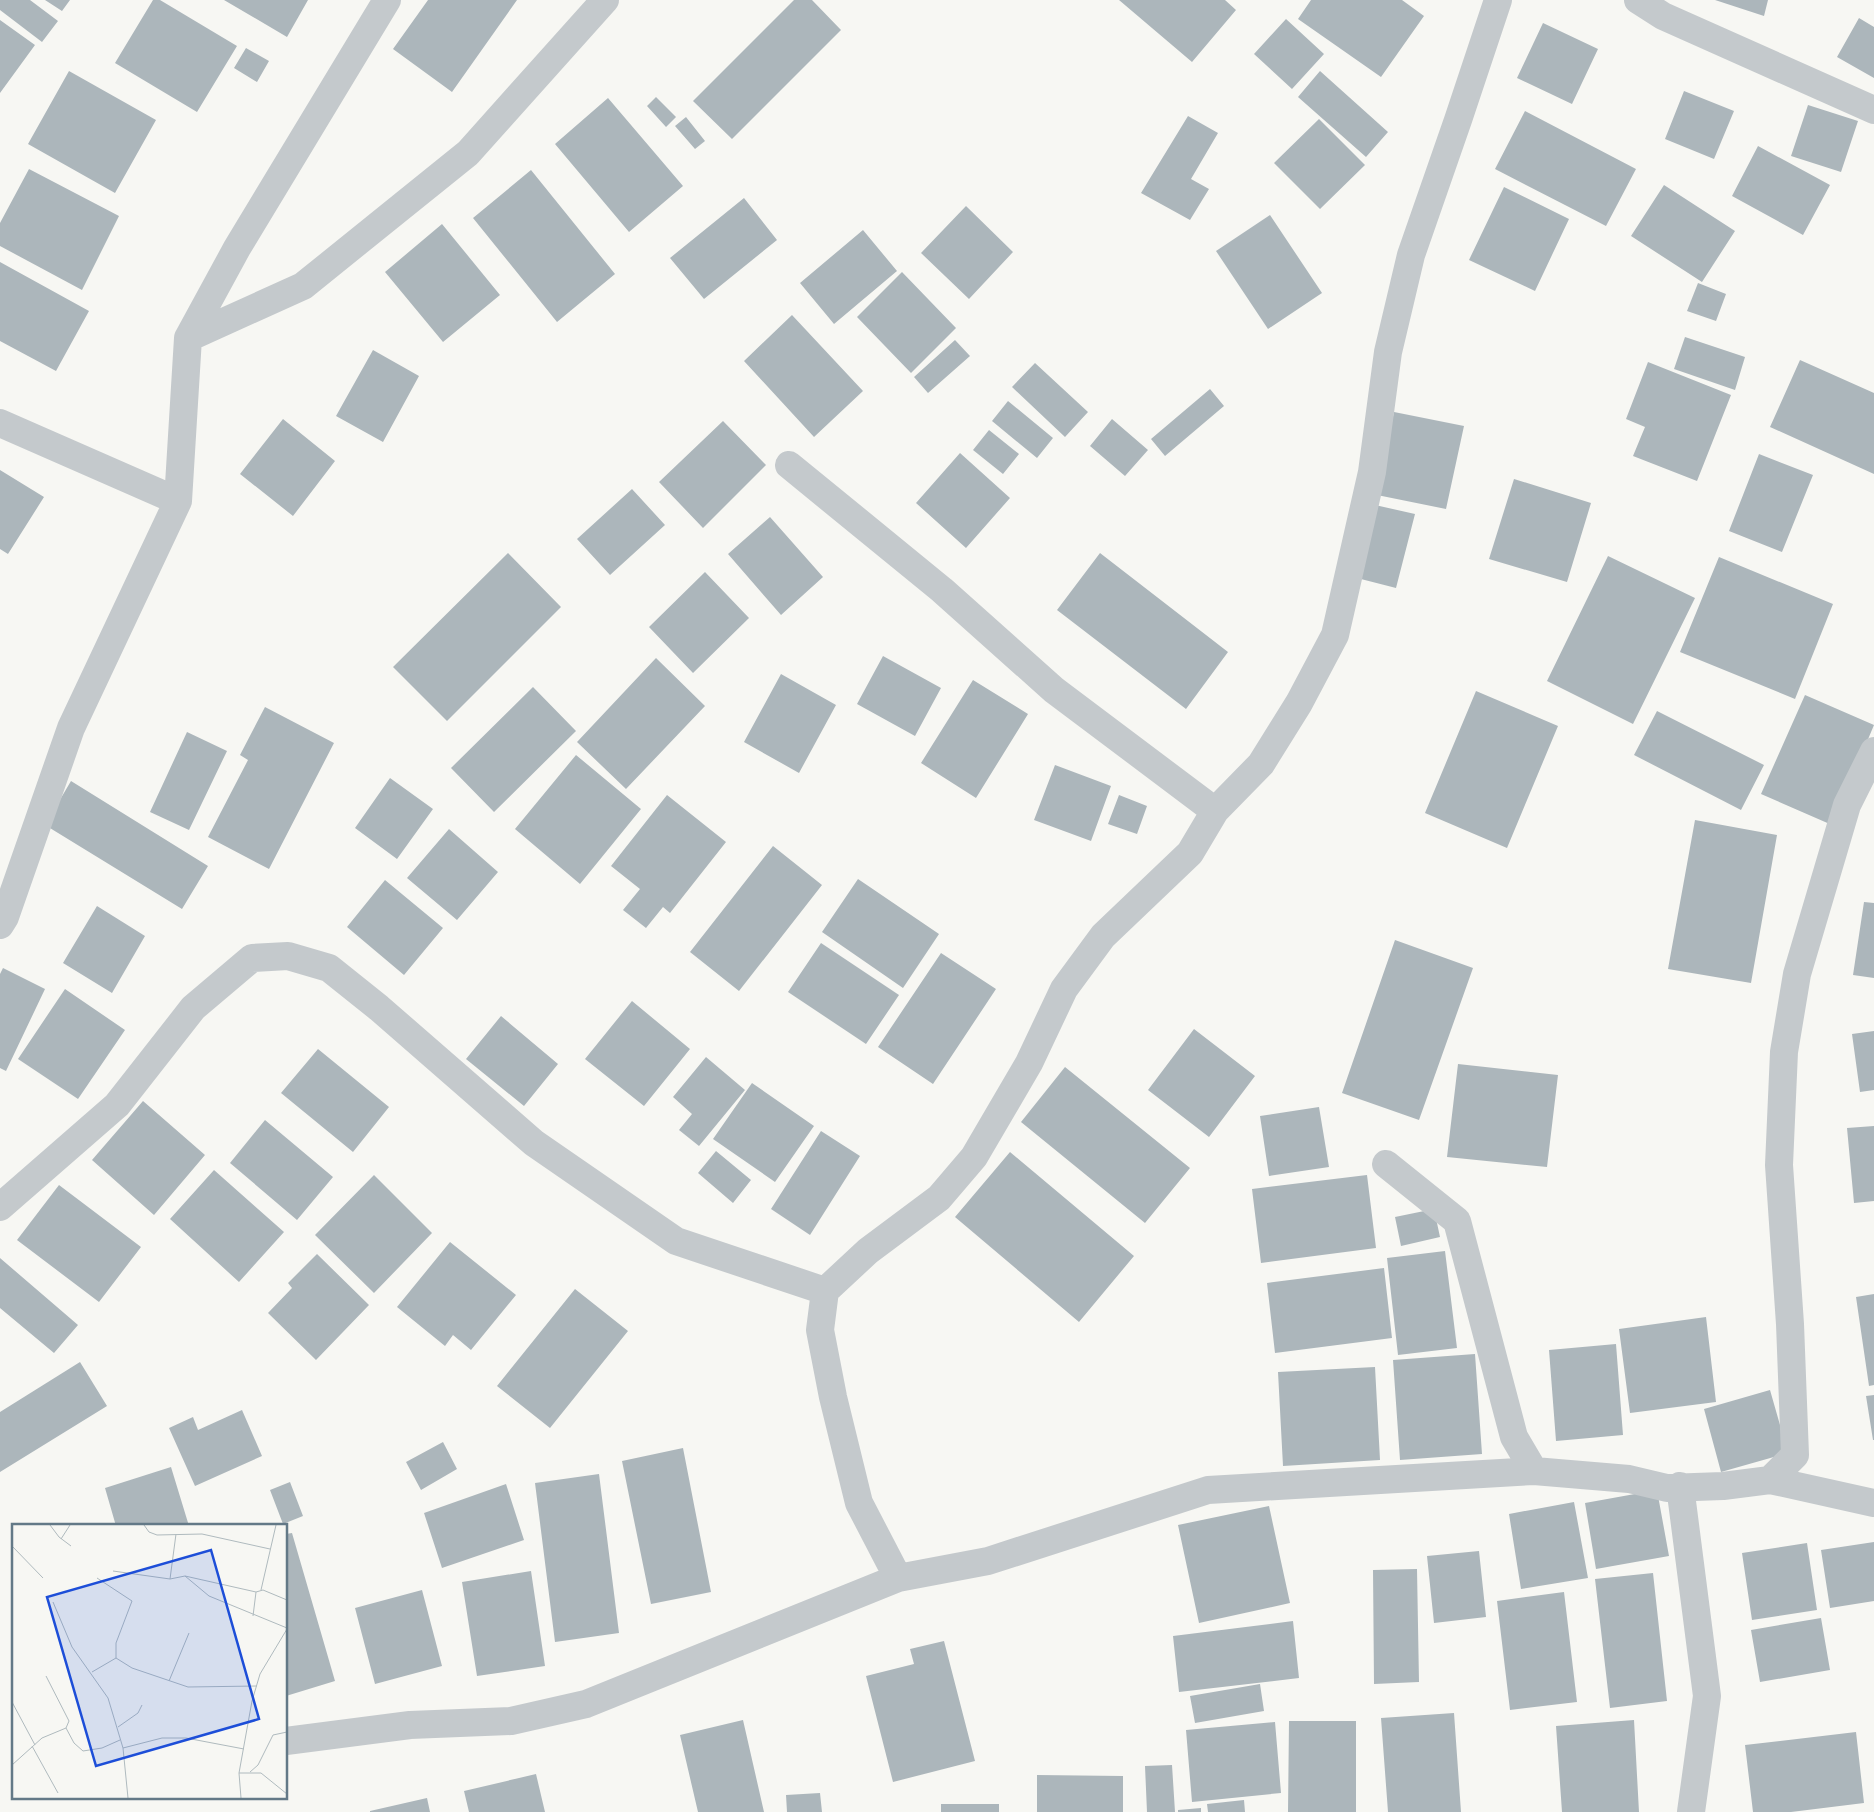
<svg xmlns="http://www.w3.org/2000/svg" width="1874" height="1812" font-family="'IBM Plex Sans',sans-serif">
<rect width="100%" height="100%" fill="#f7f7f3"/>
<path fill="#acb6bb" d="M0,0H30L58,21L42,42L0,10Z
M45,0H70L62,11Z
M153,0H160L237,46L197,112L115,63Z
M224,0H308L287,37Z
M428,0H517L452,92L393,49Z
M794,0H812L841,30L732,139L693,101Z
M1119,0H1225L1236,10L1192,62Z
M1311,0H1402L1424,16L1381,77L1298,19Z
M1715,0H1768L1764,16Z
M1859,18L1874,27V78L1837,57Z
M1286,19L1324,54L1292,89L1254,54Z
M0,20L35,45L0,93Z
M1543,23L1598,49L1572,104L1517,78Z
M246,48L269,61L257,82L234,68Z
M69,71L156,120L115,193L28,144Z
M1320,71L1388,132L1366,157L1298,97Z
M1684,91L1734,111L1714,159L1665,139Z
M656,97L676,117L666,127L647,106Z
M608,98L683,186L629,232L555,144Z
M1808,105L1858,121L1841,172L1791,156Z
M1525,111L1636,169L1606,226L1495,169Z
M1188,116L1218,133L1191,179L1209,189L1190,220L1141,193Z
M686,117L705,141L695,149L675,126Z
M1319,119L1365,165L1320,209L1274,163Z
M1758,146L1830,185L1803,235L1732,196Z
M29,169L119,216L82,290L0,246V223Z
M531,170L615,274L557,322L473,218Z
M1664,185L1735,231L1702,282L1631,236Z
M1504,187L1569,219L1535,291L1469,260Z
M744,198L777,240L704,299L670,258Z
M966,206L1013,252L969,299L921,253Z
M1270,215L1322,293L1268,329L1216,251Z
M442,224L500,295L443,342L385,272Z
M863,230L897,271L834,324L800,283Z
M0,262L89,311L56,371L0,341Z
M902,272L956,328L911,373L857,317Z
M1698,283L1726,294L1716,321L1687,311Z
M792,315L863,391L814,437L744,361Z
M1685,337L1745,357L1735,390L1674,369Z
M955,340L970,356L928,393L914,377Z
M373,350L419,376L383,442L336,416Z
M1800,360L1874,393V474L1770,427Z
M1648,362L1731,395L1697,481L1633,456L1645,427L1626,419Z
M1035,363L1088,412L1065,437L1012,387Z
M1210,389L1224,406L1165,456L1151,439Z
M1008,401L1053,438L1037,458L992,421Z
M1394,412L1464,426L1446,509L1377,495Z
M283,419L335,461L293,516L240,474Z
M1112,419L1148,450L1125,476L1090,446Z
M723,421L766,465L703,528L659,482Z
M989,430L1019,454L1003,474L973,450Z
M960,453L1010,498L966,548L916,503Z
M1759,454L1813,475L1782,552L1729,531Z
M0,470L44,497L8,554L0,549Z
M1514,479L1591,503L1567,582L1489,559Z
M632,489L665,525L610,575L577,539Z
M1375,505L1415,514L1396,588L1357,578Z
M770,517L823,577L781,615L728,554Z
M508,553L561,607L447,721L393,667Z
M1100,553L1228,652L1186,709L1057,610Z
M1608,556L1695,598L1633,724L1547,681Z
M1719,557L1833,604L1795,699L1680,652Z
M705,572L749,618L693,673L649,627Z
M883,656L941,688L915,736L857,704Z
M656,658L705,706L626,789L577,742Z
M781,674L836,705L799,773L744,742Z
M973,680L1028,714L976,798L921,763Z
M533,687L576,731L494,812L451,768Z
M1476,691L1558,726L1507,848L1425,813Z
M1805,695L1874,725L1832,825L1761,794Z
M265,707L334,743L269,869L208,837L248,760L240,755Z
M1657,711L1764,765L1741,810L1634,755Z
M187,732L227,751L189,830L150,812Z
M576,755L641,809L580,884L515,829Z
M1055,765L1111,786L1091,841L1034,820Z
M390,778L433,809L397,859L355,828Z
M71,781L208,866L182,909L45,825Z
M667,795L726,842L670,913L663,907L646,928L623,910L640,889L611,866Z
M1119,795L1147,806L1137,834L1108,824Z
M1695,820L1777,835L1751,983L1668,969Z
M449,829L498,872L457,920L407,878Z
M773,846L822,885L739,991L690,952Z
M858,879L939,934L903,988L822,932Z
M385,880L443,928L404,975L347,927Z
M1864,902L1874,903V978L1853,975Z
M97,906L145,936L112,993L63,963Z
M1395,940L1473,968L1419,1120L1342,1093Z
M821,943L899,995L866,1044L788,992Z
M941,953L996,989L933,1084L878,1047Z
M3,968L45,989L6,1071L0,1068V974Z
M65,989L125,1030L78,1099L18,1059Z
M632,1001L690,1049L644,1106L585,1059Z
M501,1016L558,1064L524,1106L466,1059Z
M1194,1029L1255,1076L1209,1137L1148,1090Z
M1874,1031V1090L1860,1092L1852,1034Z
M318,1049L389,1107L353,1152L281,1093Z
M706,1057L745,1090L699,1146L679,1130L692,1114L673,1097Z
M1458,1064L1558,1075L1547,1167L1447,1157Z
M1065,1067L1190,1168L1145,1223L1021,1122Z
M752,1083L814,1126L775,1182L713,1139Z
M143,1101L205,1155L154,1215L92,1160Z
M1319,1107L1329,1167L1269,1176L1260,1116Z
M265,1120L333,1177L297,1220L230,1163Z
M1874,1126V1201L1854,1203L1847,1128Z
M821,1131L860,1156L810,1235L771,1209Z
M716,1151L751,1180L733,1203L698,1173Z
M1010,1152L1134,1256L1079,1322L955,1217Z
M214,1170L284,1232L239,1282L170,1219Z
M374,1175L432,1233L374,1293L315,1235Z
M1367,1175L1376,1248L1261,1263L1252,1189Z
M59,1185L141,1247L99,1302L17,1240Z
M1434,1209L1440,1237L1401,1246L1395,1217Z
M450,1242L516,1295L471,1350L453,1335L445,1346L397,1307Z
M1445,1251L1457,1348L1398,1355L1387,1258Z
M317,1254L369,1305L316,1360L268,1313L292,1288L288,1283Z
M0,1258L78,1325L54,1353L0,1308Z
M1384,1268L1392,1338L1275,1353L1267,1283Z
M575,1289L628,1331L550,1428L497,1386Z
M1874,1294V1385L1869,1386L1856,1297Z
M1706,1317L1716,1402L1630,1413L1619,1329Z
M1616,1344L1623,1435L1556,1441L1549,1350Z
M1475,1354L1482,1454L1400,1460L1393,1360Z
M80,1362L107,1406L0,1472V1412Z
M1375,1367L1380,1460L1283,1466L1278,1372Z
M1770,1390L1788,1453L1721,1472L1704,1409Z
M1874,1395V1440H1873L1866,1396Z
M242,1410L262,1456L195,1486L169,1428L193,1417L198,1430Z
M443,1442L457,1469L421,1490L406,1462Z
M683,1448L711,1592L651,1604L622,1461Z
M171,1467L189,1526H116L105,1488Z
M599,1474L619,1633L555,1642L535,1483Z
M290,1482L303,1516L283,1524L270,1490Z
M506,1484L524,1540L442,1568L424,1513Z
M1657,1490L1669,1556L1596,1569L1585,1503Z
M1574,1502L1588,1578L1521,1589L1509,1514Z
M1269,1506L1290,1603L1199,1623L1178,1525Z
M292,1533L335,1681L286,1696V1534Z
M1874,1542V1601L1830,1608L1821,1550Z
M1807,1543L1817,1610L1752,1620L1742,1553Z
M1479,1551L1486,1617L1434,1623L1427,1556Z
M1417,1569L1419,1682L1374,1684L1373,1570Z
M531,1571L545,1666L477,1676L462,1582Z
M1653,1573L1667,1701L1610,1708L1595,1579Z
M422,1590L442,1666L375,1684L355,1608Z
M1564,1592L1577,1702L1510,1710L1497,1601Z
M1821,1618L1830,1670L1760,1682L1751,1630Z
M1293,1621L1299,1678L1179,1692L1173,1636Z
M944,1641L975,1761L893,1782L866,1676L914,1664L910,1649Z
M1260,1684L1264,1711L1195,1723L1190,1696Z
M1454,1713L1461,1812H1388L1381,1718Z
M743,1720L764,1812H698L680,1735Z
M1634,1720L1639,1812H1562L1556,1726Z
M1289,1721H1356V1812H1288Z
M1275,1722L1281,1793L1192,1802L1186,1730Z
M1856,1732L1864,1803L1791,1812H1753L1745,1745Z
M1172,1765L1175,1812H1147L1145,1766Z
M536,1774L545,1812H469L464,1791Z
M1037,1775L1123,1776V1812H1037Z
M820,1793L822,1812H787L786,1795Z
M427,1798L430,1812H370V1811Z
M1244,1800L1245,1812H1208L1207,1804Z
M941,1804H999V1812H941Z
M1201,1808V1812H1178V1810Z"/>
<g fill="none" stroke-linecap="round" stroke-linejoin="round">
<path stroke="#c4c9cc" stroke-width="28" d="M1638,0L1663,16L1874,110
M188,338L303,286L468,153L605,0
M0,423L178,501
M789,465L942,590L1054,690L1215,811
M0,925L5,917L71,728L178,501L188,338L237,248L387,0
M1386,1164L1457,1221L1514,1437L1534,1471
M0,1207L117,1105L193,1008L252,958L288,956L329,968L379,1008L534,1143L676,1241L825,1291
M1770,1480L1874,1503
M1680,1486L1707,1696L1691,1812
M898,1578L859,1503L833,1397L820,1330L825,1291L868,1251L939,1198L974,1157L1029,1063L1064,989L1103,936L1190,853L1215,811L1261,764L1299,703L1335,635L1372,472L1388,352L1411,255L1458,120L1498,0
M286,1741L410,1725L511,1721L586,1704L898,1578L988,1561L1208,1490L1534,1471L1629,1479L1667,1488L1723,1486L1770,1480L1795,1455L1790,1324L1779,1165L1784,1052L1797,974L1847,805L1874,751"/>
</g>
<g transform="translate(12 1524)">
<rect width="275" height="275" fill="#f7f7f3"/>
<path fill="none" stroke="#afbabe" stroke-width="1" d="M38,1L47,13L59,22M132,1L137,8L145,11L190,10L258,25M49,15L58,1M0,22L31,54M101,47L158,55L173,52L244,68L251,66L275,76M173,52L197,72L275,104M85,54L120,77L104,119V134M158,55L164,10M249,66L264,1M41,78L60,123L96,174L111,224L150,214H174L232,225M241,92L244,68M80,148L104,134L120,144L176,163L245,162M157,157L177,109M0,178L23,221M106,203L126,189L130,181M54,204L62,219L71,227L90,224L108,216M20,222L46,269M111,224L116,274M0,241L30,214L54,204L57,197L34,152M238,248L246,241L261,211L275,208M227,249H249L275,270M229,274L227,249L240,177L248,150L275,105"/>
<path fill="#1d4ed8" fill-opacity="0.15" stroke="#1d4ed8" stroke-width="2.5" d="M199,26L247,195L84,242L35,73Z"/>
<rect width="275" height="275" fill="none" stroke="#637987" stroke-width="2.5"/>
</g>
</svg>
